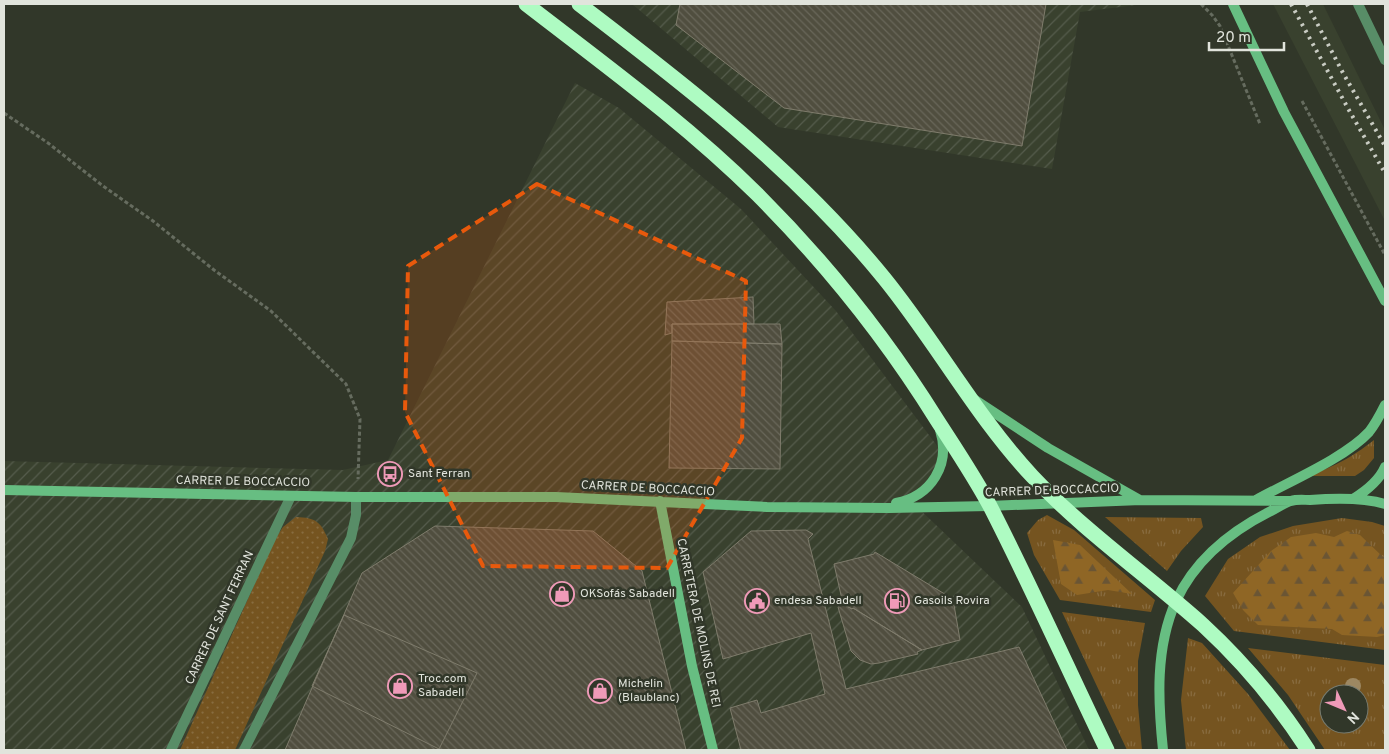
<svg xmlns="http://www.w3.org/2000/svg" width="1389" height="754" font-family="Overpass,sans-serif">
<defs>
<pattern id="industrial-furrows" width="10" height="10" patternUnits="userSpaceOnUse" patternTransform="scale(1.25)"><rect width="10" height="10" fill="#39412e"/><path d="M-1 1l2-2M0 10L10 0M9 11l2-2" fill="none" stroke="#555c4c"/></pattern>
<pattern id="grass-tufts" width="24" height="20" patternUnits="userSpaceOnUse" patternTransform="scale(1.25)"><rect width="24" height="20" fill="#755420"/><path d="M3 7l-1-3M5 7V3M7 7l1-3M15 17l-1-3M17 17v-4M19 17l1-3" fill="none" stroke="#886c40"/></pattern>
<pattern id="forest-firs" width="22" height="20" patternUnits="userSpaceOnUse" patternTransform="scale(1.25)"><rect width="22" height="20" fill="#8f6625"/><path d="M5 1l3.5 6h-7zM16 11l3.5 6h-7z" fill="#6a5534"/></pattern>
<pattern id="park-dots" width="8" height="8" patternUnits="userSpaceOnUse" patternTransform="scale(1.25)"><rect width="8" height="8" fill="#755420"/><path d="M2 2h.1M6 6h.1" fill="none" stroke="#886c40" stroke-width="1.8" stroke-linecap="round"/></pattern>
<pattern id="building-back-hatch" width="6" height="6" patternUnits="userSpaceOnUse" patternTransform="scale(1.25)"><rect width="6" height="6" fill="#504e3f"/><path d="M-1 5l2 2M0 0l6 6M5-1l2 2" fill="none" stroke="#69675a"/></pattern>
</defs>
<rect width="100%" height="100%" fill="#313729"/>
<path fill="#39412e" d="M1273,4H1323L1385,130V221Z"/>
<path fill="url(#industrial-furrows)" d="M632,4H1144L1080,12L1052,169L778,127Z
M575,83L619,108L741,209L836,311L947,459L914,504L1022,607L1089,750H4V461L343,470L388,460Z"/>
<path fill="url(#grass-tufts)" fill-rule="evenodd" d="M1374,440V458L1364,470L1355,476H1308C1335,466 1351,458 1374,440Z
M1047,515L1074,530L1155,600L1151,612L1060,600L1034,555L1027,533L1038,520Z
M1105,517L1201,518L1203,527L1181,551L1167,571Z
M1342,518L1372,522L1385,526V650L1234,631L1205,596L1228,559L1260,537L1293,526Z
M1062,612L1145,623L1138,661V705L1142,750H1127Z
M1188,638L1202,643L1248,694L1290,750H1186L1181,700Z
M1248,648L1385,665V750H1325L1288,695ZM1329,694H1359V724H1329Z"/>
<path fill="url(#forest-firs)" d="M1347,531L1360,535L1383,557L1385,556V635L1377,637L1342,635L1332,629L1258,625L1243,610L1233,593L1271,551L1291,537L1316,533L1334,537Z
M1053,540L1080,545L1132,594L1108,590L1077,595L1061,584Z"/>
<path fill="url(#park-dots)" d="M296,517C316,518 320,521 328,539L325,551L235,750H180L274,541L283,527Z"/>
<path fill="url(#building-back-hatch)" stroke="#7f7c6c" d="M680,4H1046L1022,146L784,108L676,25Z
M753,297L754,324H672V333L665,335L667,302Z
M672,324H780L782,344L672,341Z
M672,341L782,344L780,469L669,468Z
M435,526L593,531L642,571L686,750H285L362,573Z
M806,530L813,534L808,539L846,689L1019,647L1067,750H741L730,708L757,700L761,713L825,694L811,633L723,659L703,572L751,531Z
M875,552L953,599L960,640L922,650L853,608L852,609L843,604L834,564L874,554Z
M841,603L852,609L853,608L922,650L917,652L918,654L879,663L871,664L860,660L851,651L838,607Z
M344,615L477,673L439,749L312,686Z"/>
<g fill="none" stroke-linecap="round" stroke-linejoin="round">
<path stroke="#666c5f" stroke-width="3" stroke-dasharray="4 2.5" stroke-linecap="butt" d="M1201,4L1212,15L1220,26L1260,124
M1302,101L1385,255
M4,113L48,143L103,186L153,221L214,270L271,311L346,384L360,419L358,479"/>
<path stroke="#588d67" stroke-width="10" d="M1358,4L1385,60
M171,750L291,496
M244,750L351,538L356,515V497"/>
<path stroke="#67be82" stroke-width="10" d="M1233,4L1284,112L1385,301
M975,400L1048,448L1140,500
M4,490L356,497H556L767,507L889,508L989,506L1141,500L1291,501
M1353,499C1366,491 1379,481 1385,467
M1256,500C1288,482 1345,458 1369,432C1376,423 1380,415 1385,405
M660,501L692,666L713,750
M896,503C931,496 951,465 940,430
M1163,750C1158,701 1155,648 1176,601C1195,560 1231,531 1271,511C1277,508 1284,503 1291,501C1297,499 1304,500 1310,500C1335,498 1362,497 1385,504"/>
<path stroke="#aefbc2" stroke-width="15" d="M526,4C605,65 685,123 757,194C825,262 886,338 937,420C955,448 974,476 990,506C1031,586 1068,669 1107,750
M579,4C688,87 797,171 884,278C936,342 976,416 1032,476C1084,531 1147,575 1203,625C1242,661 1279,705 1308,750"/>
<path stroke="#c9ccc3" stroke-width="4" stroke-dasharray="2.5 5" stroke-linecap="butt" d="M1291,4L1350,112L1385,173
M1307,4L1343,73L1385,146"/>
</g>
<circle fill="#9d8862" cx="1353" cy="686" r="8"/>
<path fill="#e8590c" fill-opacity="0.2" stroke="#e8590c" stroke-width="4" stroke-dasharray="10 6" stroke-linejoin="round" d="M537,184L746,281L742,438L667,568L483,566L405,412L408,266Z"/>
<defs>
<symbol id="bus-ring" viewBox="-11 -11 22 22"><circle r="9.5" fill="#313729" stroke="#ef9ab8" stroke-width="1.5"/><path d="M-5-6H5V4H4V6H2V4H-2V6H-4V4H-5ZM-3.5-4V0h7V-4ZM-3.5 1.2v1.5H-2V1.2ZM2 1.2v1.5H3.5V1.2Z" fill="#ef9ab8"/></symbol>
<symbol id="shop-ring" viewBox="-11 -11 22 22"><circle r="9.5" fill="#313729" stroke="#ef9ab8" stroke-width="1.5"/><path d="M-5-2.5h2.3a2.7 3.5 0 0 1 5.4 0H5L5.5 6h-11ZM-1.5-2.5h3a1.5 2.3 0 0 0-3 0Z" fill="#ef9ab8"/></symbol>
<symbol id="civic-ring" viewBox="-11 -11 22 22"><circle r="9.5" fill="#313729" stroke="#ef9ab8" stroke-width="1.5"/><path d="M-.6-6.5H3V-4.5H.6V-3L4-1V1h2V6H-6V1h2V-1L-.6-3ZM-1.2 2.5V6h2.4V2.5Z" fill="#ef9ab8"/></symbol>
<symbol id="fuel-ring" viewBox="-11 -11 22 22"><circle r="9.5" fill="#313729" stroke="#ef9ab8" stroke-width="1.5"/><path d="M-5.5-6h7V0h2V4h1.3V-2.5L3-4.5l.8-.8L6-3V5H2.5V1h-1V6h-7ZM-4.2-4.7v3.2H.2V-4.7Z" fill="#ef9ab8"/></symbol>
</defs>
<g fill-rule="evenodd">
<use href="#bus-ring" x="376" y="460" width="28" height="28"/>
<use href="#shop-ring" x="548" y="580" width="28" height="28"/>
<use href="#civic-ring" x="743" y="587" width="28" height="28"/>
<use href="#fuel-ring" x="883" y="587" width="28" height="28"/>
<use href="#shop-ring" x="386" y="672" width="28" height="28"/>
<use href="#shop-ring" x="586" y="677" width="28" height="28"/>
</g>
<g text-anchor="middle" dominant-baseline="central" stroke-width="5" stroke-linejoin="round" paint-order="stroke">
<g font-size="12" fill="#e1e4dc" stroke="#313729" text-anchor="start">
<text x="408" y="474">Sant Ferran</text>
<text x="580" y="594">OKSofás Sabadell</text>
<text x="774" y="601">endesa Sabadell</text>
<text x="914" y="601">Gasoils Rovira</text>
<text x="418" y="679">Troc.com<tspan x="418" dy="14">Sabadell</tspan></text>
<text x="618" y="684">Michelin<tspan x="618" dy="14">(Blaublanc)</tspan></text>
</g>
<g font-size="12" fill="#e1e4dc" stroke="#313729">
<text transform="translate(243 482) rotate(1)">CARRER DE BOCCACCIO</text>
<text transform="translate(648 489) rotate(3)">CARRER DE BOCCACCIO</text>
<text transform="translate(1052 491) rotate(-2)">CARRER DE BOCCACCIO</text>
<text transform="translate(220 618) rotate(-65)">CARRER DE SANT FERRAN</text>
<text transform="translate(698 623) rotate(78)">CARRETERA DE MOLINS DE REI</text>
</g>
</g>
<rect width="1389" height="754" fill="none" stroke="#e1e4dc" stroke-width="10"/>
<g transform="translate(1344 709) rotate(134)"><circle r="24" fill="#313729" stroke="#777c71"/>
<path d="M0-4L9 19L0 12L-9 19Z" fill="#ef9ab8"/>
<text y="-8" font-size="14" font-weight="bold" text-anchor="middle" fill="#e1e4dc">N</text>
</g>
<path d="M1209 42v8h75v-8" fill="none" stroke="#e1e4dc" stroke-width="2.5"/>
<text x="1216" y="42" font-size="15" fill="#e1e4dc" stroke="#313729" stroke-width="4" paint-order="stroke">20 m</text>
</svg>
